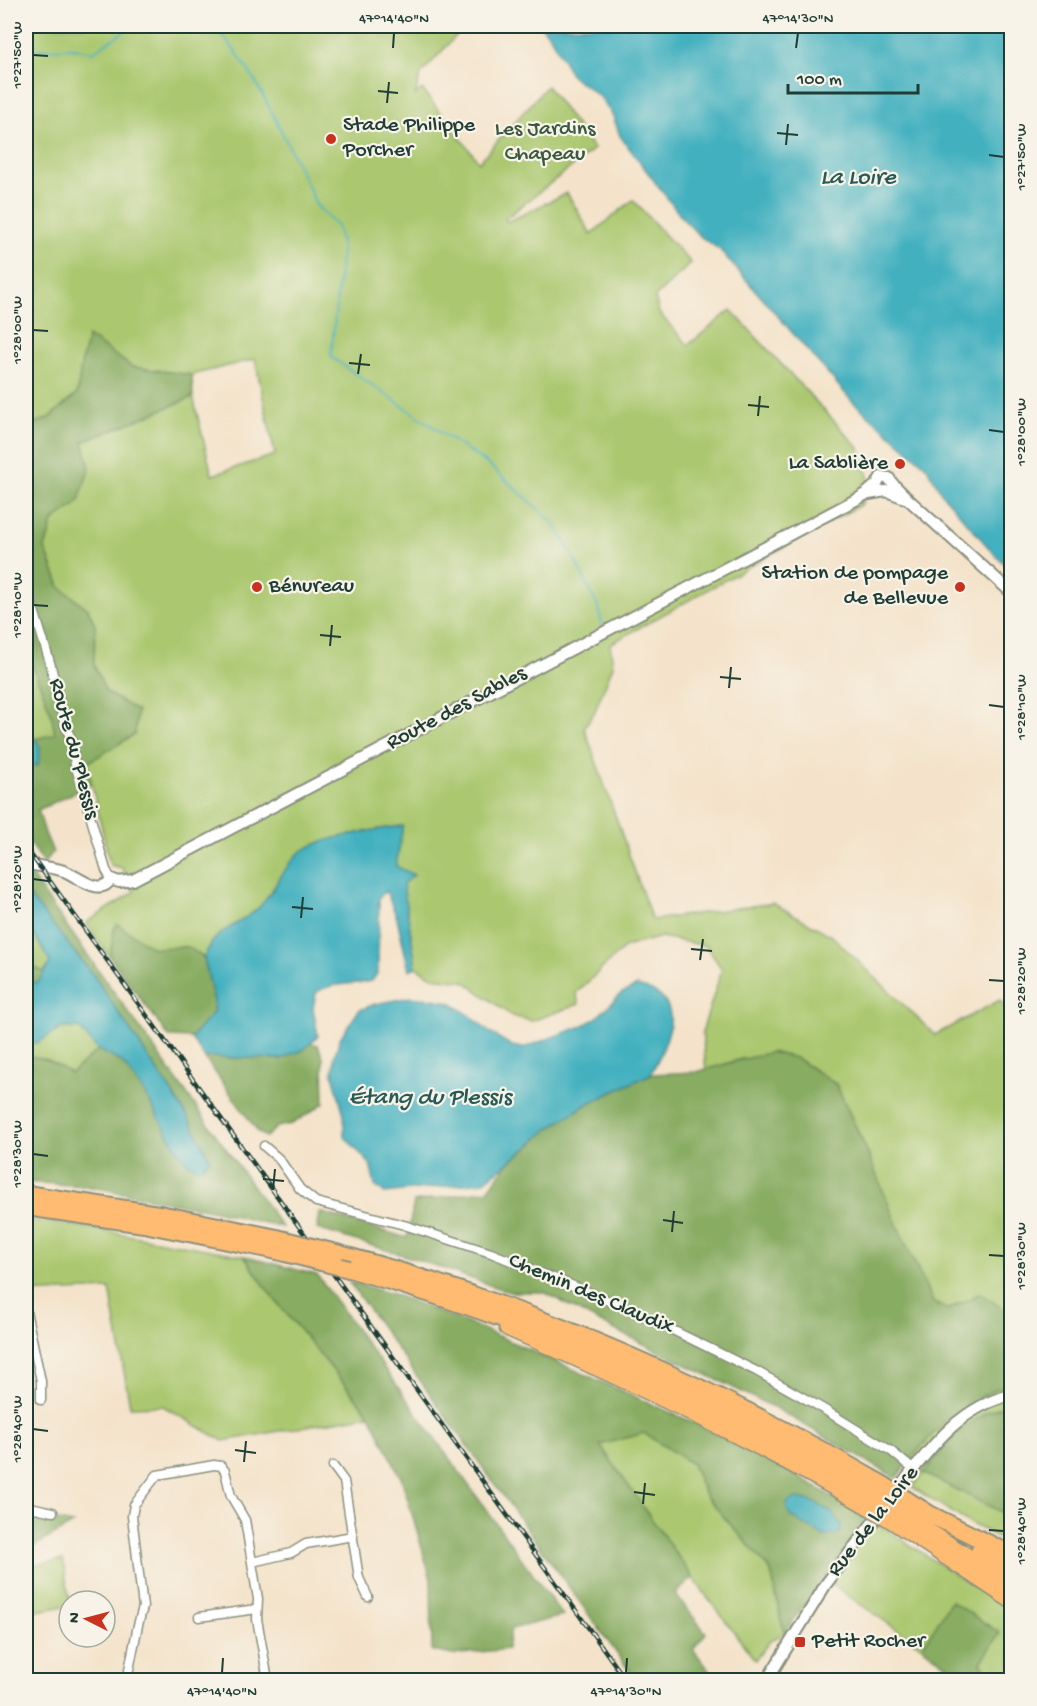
<svg xmlns="http://www.w3.org/2000/svg" width="1037" height="1706" font-family="'Gochi Hand',sans-serif">
<rect width="100%" height="100%" fill="#f7f3e8"/>
<filter id="ink" filterUnits="userSpaceOnUse"><feTurbulence type="fractalNoise" baseFrequency=".0167" numOctaves="2"/><feDisplacementMap in="SourceGraphic" scale="12" xChannelSelector="R" yChannelSelector="G"/><feConvolveMatrix kernelMatrix="1 2 1 2 8 2 1 2 1" color-interpolation-filters="sRGB"/></filter>
<filter id="wash" filterUnits="userSpaceOnUse"><feTurbulence type="fractalNoise" baseFrequency=".008" numOctaves="4" result="noise"/><feDisplacementMap in="SourceGraphic" scale="24" xChannelSelector="R" yChannelSelector="G"/><feGaussianBlur stdDeviation="1.35" result="paint"/><feColorMatrix in="noise" values="0 0 0 0 0 0 0 0 0 0 0 0 0 0 0 0 0 1.4 0 .05"/><feComposite in="paint" operator="in"/></filter>
<g filter="url(#wash)">
<rect width="100%" height="100%" fill="#f4e3ca"/>
<path fill="#abc86f" stroke="#658252" stroke-width="1.5" d="M26,26H465L421,74L415,95L422,89L479,162L547,86L594,149L505,219L507,222L567,193L591,234L633,200L691,263L655,297L659,313L688,345L731,310L860,449L869,480L862,504L610,644L613,666L594,713L584,727L652,920L773,903L832,936L935,1035L1000,1000L1012,1018L1011,1321L1002,1308L958,1304L948,1310L933,1302L896,1223L866,1149L836,1084L744,1058L706,1070L702,1032L722,969L706,946L661,937L625,947L576,993L579,1004L532,1021L512,1016L464,981L432,977L416,967L403,884L396,866L402,826C378,829 315,838 297,855C282,870 274,891 260,907C247,921 223,927 212,942C209,947 206,953 204,958L188,947L153,948L138,939L114,929L110,957L86,923L134,892L122,868L110,865L87,763L135,734L106,692L94,665L95,625L88,609L60,587L45,548L53,521L78,502L83,442L193,397L212,475L275,455L255,359L192,375L132,367L89,337L82,360L77,394L47,419L26,426Z
M26,649L51,713L56,734L35,739L29,736L26,737Z
M26,921L50,962L44,972L26,964Z
M62,1028H79L98,1050L71,1074L48,1060L31,1056L26,1059V1041L37,1043Z
M26,1220L72,1225L244,1256L271,1295L370,1415L223,1441L163,1406L130,1407L110,1289L26,1293Z
M1011,1384V1403L985,1413L924,1473L1011,1517V1543L971,1524L912,1487L923,1473L909,1461C934,1427 971,1396 1011,1384Z
M644,1433L692,1464L705,1495L771,1571L784,1633L770,1641L755,1660L693,1578L599,1445Z
M869,1518L1011,1611V1680H992L981,1663L952,1601L922,1647L824,1579Z
M63,1560L70,1601L69,1605L26,1613V1566Z"/>
<path fill="#88ac62" stroke="#54744b" stroke-width="1.5" d="M88,336L132,367L192,375L193,397L83,442L90,467L78,503L53,521L45,548L60,587L88,609L95,625L94,665L106,692L137,711L135,734L87,763L92,784L38,810L45,833L53,852L44,863L26,837V765H32L40,747L35,739L55,734L51,713L26,649V588L30,586L26,567V426L47,419L77,394L82,360Z
M31,876L282,1227L211,1210L86,1186L26,1182V1059L31,1056L48,1060L71,1073L98,1050L122,1062L144,1092L178,1151L188,1117L94,976L26,892V880Z
M117,924L153,948L188,947L204,958L214,1001L213,1013L191,1038L169,1037L110,957L114,929Z
M26,964L44,972L38,984L26,981Z
M310,1043L318,1045L323,1058L324,1103L292,1124L277,1127L266,1137L258,1132L204,1057L281,1059L303,1050Z
M771,1052L796,1058L836,1084L866,1149L896,1223L933,1302L948,1310L980,1293L1002,1308L1011,1321V1384C962,1399 926,1438 896,1478L777,1409L599,1322L544,1292H509L419,1260L317,1229L320,1212L407,1238L414,1202L488,1190L508,1163L528,1148L548,1129L587,1104L651,1074L696,1072Z
M244,1256L317,1275L563,1616L511,1629L507,1649L453,1655L432,1651L431,1579L402,1480L370,1415L271,1295Z
M349,1282L393,1294L480,1328L699,1425L795,1475L869,1518L784,1633L771,1571L705,1495L692,1464L644,1433L600,1445L693,1578L675,1594L706,1633L693,1649L717,1680H636Z
M1011,1403H1012L1011,1517L923,1473L955,1434L985,1413Z
M26,1514L73,1524L26,1551Z
M951,1601L1000,1633L981,1663L992,1680H975L976,1678L958,1673L922,1647Z"/>
<path fill="#42b0bf" stroke="#30767a" stroke-width="1.5" d="M541,26H1011V569L996,556L942,494L926,466L851,400L720,250L701,237L683,219L620,136L613,116L601,98L571,75L550,36Z
M29,736L35,739L40,747L38,766L26,762V737Z
M403,826L396,866L414,875L403,884L416,967L409,970L397,918L386,891L379,898L378,972L372,981C353,985 331,982 316,993L313,1008L318,1036L303,1050L281,1059L204,1057L191,1038L213,1013L214,1001L204,958C206,953 209,947 212,942C223,927 247,921 260,906C275,891 282,869 298,854C315,838 378,829 403,826Z
M26,892L94,976L188,1117L210,1159L201,1168L189,1164L178,1151L144,1092L122,1062L98,1050L79,1028H62L37,1043L26,1041V981L38,983L50,962L26,921Z
M637,986C690,998 668,1040 651,1074L587,1104L548,1129L527,1148L483,1182L385,1193L375,1186L370,1164L344,1136V1115L333,1075L334,1058L340,1038L359,1010L375,1004L410,997L433,999L451,1003L471,1016L489,1032L512,1046L523,1048L582,1026L596,1018L622,993Z
M796,1498C811,1499 834,1510 841,1524L840,1532L837,1534L825,1536L791,1517L786,1507L788,1502Z"/>
<g fill="none" stroke-linecap="round" stroke-linejoin="round">
<path stroke="#42b0bf" stroke-width="2" d="M214,26C257,70 281,133 309,188L316,205L337,226L342,248L331,357L489,465L553,522L574,558L599,609L602,625
M26,50L74,48L93,52L132,26"/>
</g>
</g>
<g filter="url(#ink)">
<g fill="none" stroke-linecap="round" stroke-linejoin="round">
<defs>
<path id="minor" d="M26,584L51,666L65,726L71,738L75,764L106,870L111,879
M264,1146L279,1159L300,1189L316,1202L404,1225L491,1253L586,1291L650,1319L756,1371L820,1407L891,1451L914,1470
M26,1311L41,1381V1400
M333,1466L344,1481L359,1578L368,1597
M26,1506L53,1512
M252,1562L291,1553L306,1544L353,1536
M199,1617L257,1609
M127,1680L138,1625L143,1607L132,1516L134,1505L157,1475L214,1465L221,1466L225,1471L231,1496L245,1520L258,1599L257,1619L268,1680"/>
<path id="tertiary" d="M877,484L881,477L889,478L892,483L909,500L1012,593
M863,495L886,491L905,498
M26,864C39,866 52,867 64,871C78,876 100,898 111,879L119,882L133,880L863,496L877,484
M892,1497C924,1456 957,1406 1012,1395
M767,1680L826,1584L883,1509"/>
<path id="trunk" d="M507,1328C630,1381 750,1439 867,1506
M889,1519L1012,1601"/>
<path id="motorway" d="M26,1194L165,1215L277,1238
M26,1207L144,1224L277,1251
M336,1253C530,1305 712,1385 885,1486
M349,1269C534,1322 711,1396 876,1498
M907,1500L931,1515L1012,1555
M896,1511L1012,1585
M980,1550L1012,1570"/>
</defs>
<use href="#minor" stroke="#8a907f" stroke-width="11"/>
<use href="#tertiary" stroke="#8a907f" stroke-width="14"/>
<use href="#trunk" stroke="#8a907f" stroke-width="18"/>
<use href="#motorway" stroke="#8a907f" stroke-width="20"/>
<use href="#minor" stroke="#fff" stroke-width="8"/>
<use href="#tertiary" stroke="#fff" stroke-width="10"/>
<use href="#trunk" stroke="#ffbb71" stroke-width="15"/>
<use href="#motorway" stroke="#ffbb71" stroke-width="16"/>
<defs>
<path id="rail" d="M26,848L626,1680"/>
</defs>
<use href="#rail" stroke="#1f3d34" stroke-width="4.5"/>
<use href="#rail" stroke="#f7f3e8" stroke-width="2" stroke-dasharray="7" stroke-linecap="butt"/>
<defs>
<path id="trunk-bridge" d="M867,1506L889,1519"/>
<path id="motorway-bridge" d="M277,1238L336,1253
M277,1251L349,1269
M885,1486L907,1500
M876,1498L896,1511"/>
</defs>
<use href="#trunk-bridge" stroke="#8a907f" stroke-width="18" stroke-linecap="butt"/>
<use href="#motorway-bridge" stroke="#8a907f" stroke-width="20" stroke-linecap="butt"/>
<use href="#trunk-bridge" stroke="#ffbb71" stroke-width="15"/>
<use href="#motorway-bridge" stroke="#ffbb71" stroke-width="16"/>
</g>
</g>
<path fill="none" stroke="#1f3d34" stroke-width="2" d="M393,48L394,33M796,48L798,33M33,55L48,56M378,91L398,93M387,103L389,82M777,133L798,135M786,145L788,124M989,155L1004,157M33,330L48,331M349,363L370,365M358,374L361,354M748,405L769,407M758,416L760,396M989,430L1004,432M33,605L48,606M320,635L341,637M330,646L332,625M720,677L741,679M729,688L731,667M989,705L1004,707M33,879L48,881M292,907L313,909M301,918L303,897M691,949L712,951M700,960L703,939M989,980L1004,981M33,1154L48,1156M263,1179L284,1181M273,1190L275,1169M663,1220L683,1223M672,1232L674,1211M989,1255L1004,1256M33,1429L48,1431M235,1450L256,1453M244,1462L246,1441M634,1492L655,1495M643,1504L645,1483M989,1530L1004,1531M222,1673L223,1658M626,1673L627,1658"/>
<g fill="#c8321e" stroke="#f7f3e8" stroke-width="2">
<circle cx="331" cy="139" r="6"/>
<circle cx="900" cy="464" r="6"/>
<circle cx="257" cy="587" r="6"/>
<circle cx="960" cy="587" r="6"/>
<rect x="794" y="1636" width="12" height="12" rx="3"/>
</g>
<g text-anchor="middle" dominant-baseline="central" stroke-width="4.5" stroke-linejoin="round" paint-order="stroke">
<g font-size="22" fill="#1f3d34" stroke="#f7f3e8" text-anchor="start">
<text x="343" y="126">Stade Philippe<tspan x="343" dy="25">Porcher</tspan></text>
<text x="888" y="464" text-anchor="end">La Sablière</text>
<text x="948" y="574" text-anchor="end">Station de pompage<tspan x="948" dy="25">de Bellevue</tspan></text>
<text x="269" y="587">Bénureau</text>
<text x="812" y="1642">Petit Rocher</text>
</g>
<g font-size="22" fill="#3b5940" stroke="#f7f3e8">
<text x="545" y="130">Les Jardins<tspan x="545" dy="25">Chapeau</tspan></text>
</g>
<g font-size="22" fill="#1f3d34" stroke="#f7f3e8">
<text transform="translate(457 709) rotate(-28)">Route des Sables</text>
<text transform="translate(73 749) rotate(75)">Route du Plessis</text>
<text transform="translate(591 1295) rotate(23)">Chemin des Claudix</text>
<text transform="translate(874 1522) rotate(-52)">Rue de la Loire</text>
</g>
<g font-size="24" font-style="italic" fill="#285a57" stroke="#f7f3e8">
<text x="858" y="178">La Loire</text>
<text x="430" y="1098">Étang du Plessis</text>
</g>
</g>
<rect width="1037" height="1706" fill="none" stroke="#f7f3e8" stroke-width="66"/>
<g transform="translate(87 1619) rotate(276)"><circle r="28" fill="#f7f3e8" stroke="#a1aaa0" stroke-width="1.5"/>
<path d="M0-4.5L10 22L0 15L-10 22Z" fill="#c8321e"/>
<text y="-9" font-size="16" font-weight="bold" text-anchor="middle" fill="#1f3d34">N</text>
</g>
<path d="M788 84v9h130v-9" fill="none" stroke="#1f3d34" stroke-width="3"/>
<text x="797" y="84" font-size="18" fill="#1f3d34" stroke="#f7f3e8" stroke-width="4.5" paint-order="stroke">100 m</text>
<rect x="33" y="33" width="971" height="1640" fill="none" stroke="#1f3d34" stroke-width="2"/>
<g font-size="15" text-anchor="middle" fill="#1f3d34">
<text x="394" y="22">47°14'40"N</text>
<text x="798" y="22">47°14'30"N</text>
<text transform="translate(16 55) rotate(-90)" y="5">1°27'50"W</text>
<text transform="translate(1020 157) rotate(-90)" y="5">1°27'50"W</text>
<text transform="translate(16 330) rotate(-90)" y="5">1°28'00"W</text>
<text transform="translate(1020 432) rotate(-90)" y="5">1°28'00"W</text>
<text transform="translate(16 605) rotate(-90)" y="5">1°28'10"W</text>
<text transform="translate(1020 707) rotate(-90)" y="5">1°28'10"W</text>
<text transform="translate(16 879) rotate(-90)" y="5">1°28'20"W</text>
<text transform="translate(1020 981) rotate(-90)" y="5">1°28'20"W</text>
<text transform="translate(16 1154) rotate(-90)" y="5">1°28'30"W</text>
<text transform="translate(1020 1256) rotate(-90)" y="5">1°28'30"W</text>
<text transform="translate(16 1429) rotate(-90)" y="5">1°28'40"W</text>
<text transform="translate(1020 1531) rotate(-90)" y="5">1°28'40"W</text>
<text x="222" y="1695">47°14'40"N</text>
<text x="626" y="1695">47°14'30"N</text>
</g>
</svg>
